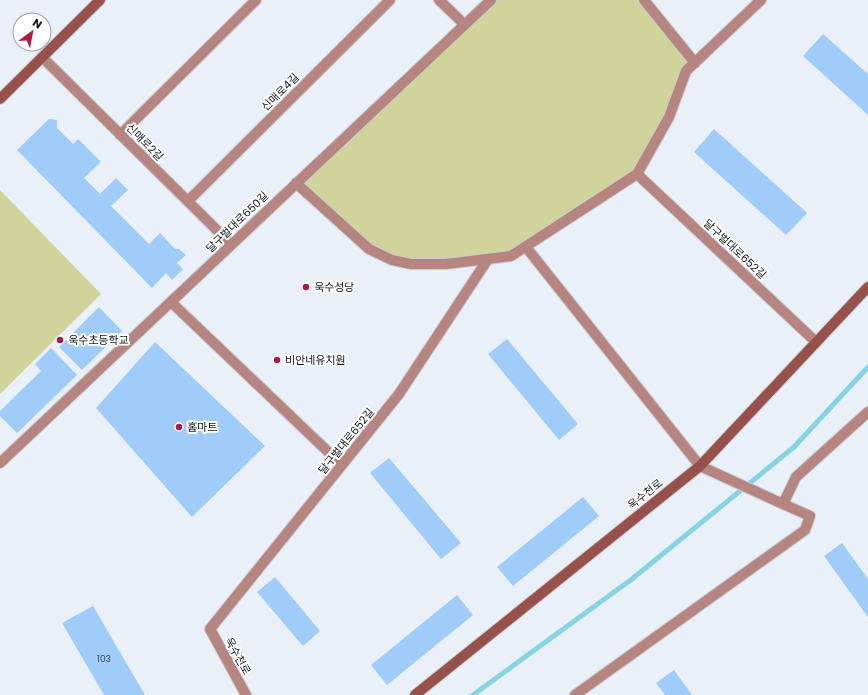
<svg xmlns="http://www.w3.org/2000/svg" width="868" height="695" font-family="Poppins,'Noto Sans KR',sans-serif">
<rect width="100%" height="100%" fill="#e9f0f8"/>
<path fill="#d0d49a" d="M497,0H644L690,56L688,70L637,174L511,256L411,264L369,249L296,183Z
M0,190L101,294L0,394Z"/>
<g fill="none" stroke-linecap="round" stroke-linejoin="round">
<path stroke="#86d4e3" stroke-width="5" d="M473,695L632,579L794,447L868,367"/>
</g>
<path fill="#a0ccfa" d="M823,34L868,74V115L803,56Z
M49,119L57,120V128L73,144L78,139L101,162L84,178L100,194L116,178L128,190L111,206L149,244L160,233L175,249H179L186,255L177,263L183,269L172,280L166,273L152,288L17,150Z
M714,129L807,213L786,235L694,152Z
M99,307L122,331L82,370L59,347Z
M507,339L578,424L559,440L488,354Z
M155,342L265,446L192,517L96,408Z
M51,348L77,375L17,433L0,416V411L41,371L35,364Z
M389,458L461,543L441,559L370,473Z
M583,497L599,516L513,586L497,567Z
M842,543L868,579V617L824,556Z
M275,577L320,631L303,646L257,592Z
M457,595L473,615L387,685L371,665Z
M93,606L145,695H104L62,623Z
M674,670L692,695H665L656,683Z"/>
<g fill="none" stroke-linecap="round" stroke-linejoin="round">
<defs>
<path id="street" d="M439,0L464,24
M644,0L695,63
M42,57L231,244
M120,135L256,0
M637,174L816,342
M296,183L369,249L392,260L411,264H446L511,256L637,174L669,117L686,71L761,0
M188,201L390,0
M526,247L700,466L783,504
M172,303L342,465
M0,463L491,0
M246,695L210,629L399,394L488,259
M575,695L805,530L810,516L783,504L796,477L868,412"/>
<path id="secondary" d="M0,99L100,0
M415,695L700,466L868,287"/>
</defs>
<use href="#street" stroke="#c6ccd4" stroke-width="12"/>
<use href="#secondary" stroke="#c6ccd4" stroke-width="12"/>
<use href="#street" stroke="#b7857f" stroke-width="10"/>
<use href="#secondary" stroke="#97514a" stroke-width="10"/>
</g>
<g fill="#ae1b49" stroke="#fff" stroke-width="1.5">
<circle cx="306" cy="287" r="4"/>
<circle cx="60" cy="340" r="4"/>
<circle cx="277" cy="360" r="4"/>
<circle cx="179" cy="427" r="4"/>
</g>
<g text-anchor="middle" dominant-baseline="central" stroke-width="4" stroke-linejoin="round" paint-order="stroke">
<g font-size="9" fill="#33404e">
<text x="104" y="659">103</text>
</g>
<g font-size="11" fill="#0f1214" stroke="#fff">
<text transform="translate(280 92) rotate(-45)">신매로4길</text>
<text transform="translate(145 142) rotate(45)">신매로2길</text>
<text transform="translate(237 222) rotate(-44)">달구벌대로650길</text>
<text transform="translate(735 249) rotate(43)">달구벌대로652길</text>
<text transform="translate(346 441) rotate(-51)">달구벌대로652길</text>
<text transform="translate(645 494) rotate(-39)">욱수천로</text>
<text transform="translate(238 656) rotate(61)">욱수천로</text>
</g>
<g font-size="11" fill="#0f1214" stroke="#fff" text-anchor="start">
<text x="314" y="287">욱수성당</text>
<text x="68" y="340">욱수초등학교</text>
<text x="285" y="360">비안네유치원</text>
<text x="187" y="427">홈마트</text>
</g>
</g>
<g transform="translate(32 32) rotate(32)"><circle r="19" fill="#ffffff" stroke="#9fa0a1"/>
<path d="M0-3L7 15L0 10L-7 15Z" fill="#ae1b49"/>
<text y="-6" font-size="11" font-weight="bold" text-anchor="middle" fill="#0f1214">N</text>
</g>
</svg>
